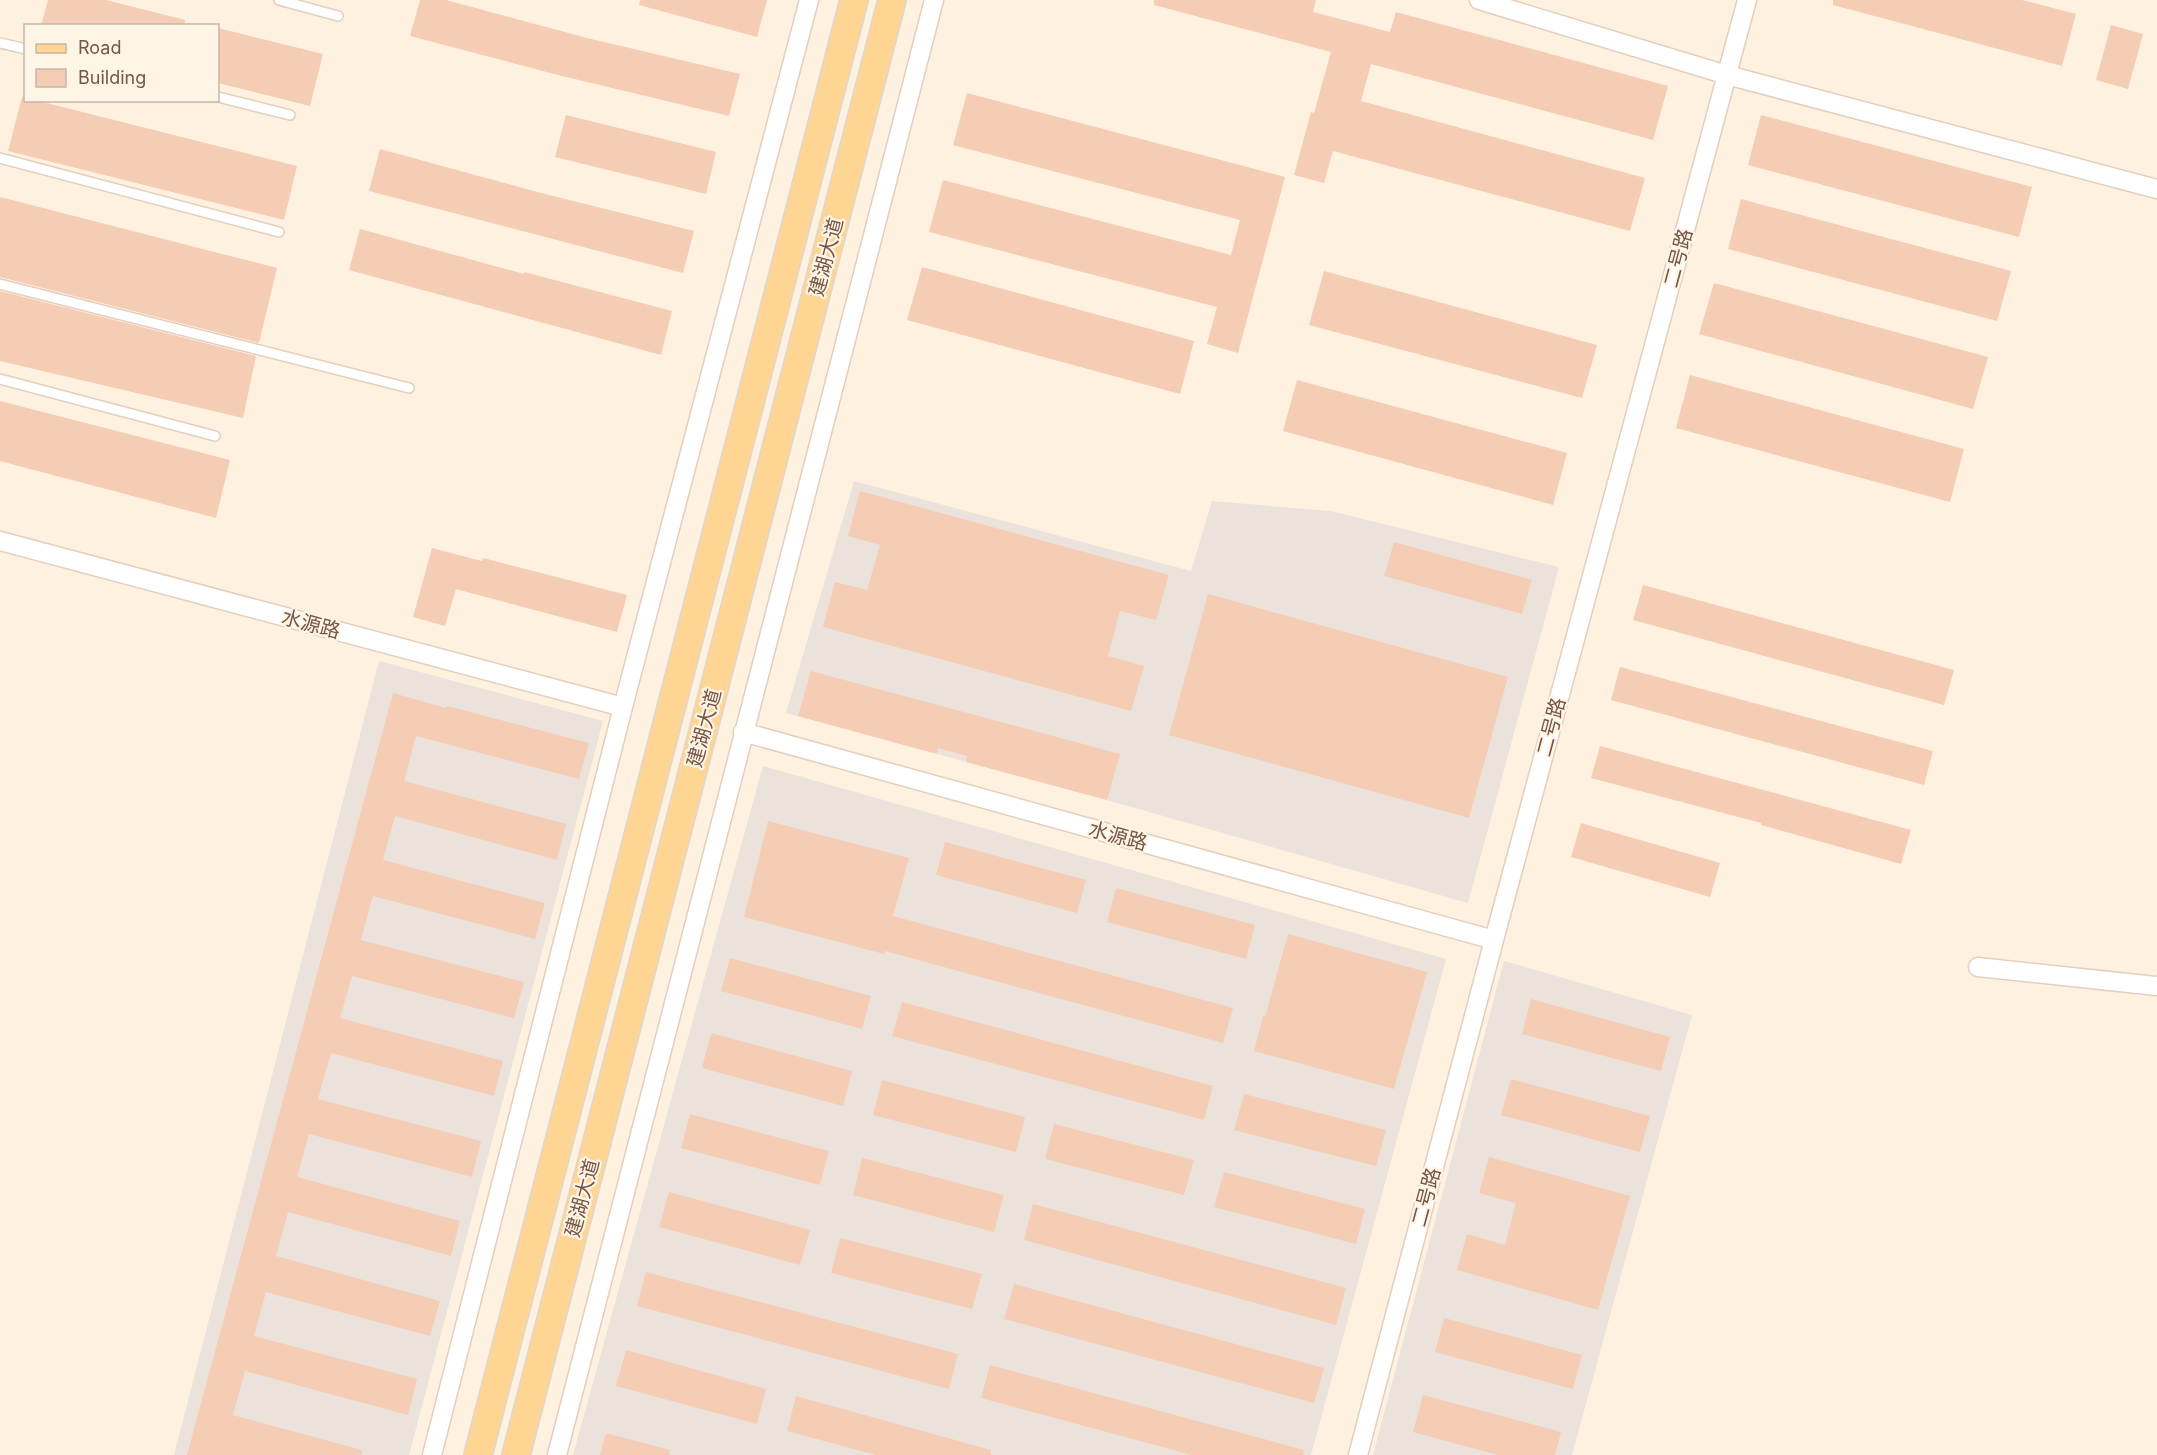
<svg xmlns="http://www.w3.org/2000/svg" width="2157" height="1455" font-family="Inter,'Noto Sans SC',sans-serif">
<rect width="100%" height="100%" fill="#fef1df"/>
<path fill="#ebe2db" d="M854,481L1191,571L1212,501L1330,511L1559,567L1468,903L1107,800L786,713Z
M379,661L603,721L409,1455H174Z
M763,766L1446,959L1311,1455H573Z
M1504,961L1692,1015L1572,1455H1373Z"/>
<path fill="#f5cdb4" d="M48,0H106L185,20L184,26H41Z
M420,0H446L587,38L740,74L729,116L558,75L410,36Z
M640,0H767L757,37L639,5Z
M1154,0H1316L1313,12L1390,32L1396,12L1668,86L1653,140L1371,64L1361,101L1645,178L1630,231L1333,151L1324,183L1294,175L1311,112L1314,113L1331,52L1154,5Z
M1833,0H2022L2076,14L2062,66L1833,5Z
M2111,25L2143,34L2128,89L2096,80Z
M218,28L323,54L310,106L218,83Z
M967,93L1285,177L1238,353L1207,344L1217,307L929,232L943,180L1231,255L1240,220L953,145Z
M22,97L26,98V100H35L297,166L284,220L8,151Z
M566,115L716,152L706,194L555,157Z
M1761,115L2032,187L2019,237L1748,165Z
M380,149L545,194L694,231L683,273L369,191Z
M0,197L277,268L259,343L0,277Z
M1741,199L2011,271L1997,321L1728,249Z
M360,229L524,274V272L672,311L661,355L349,270Z
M922,267L1194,341L1180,394L907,320Z
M1324,271L1597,345L1582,398L1309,325Z
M1714,283L1988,357L1973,409L1699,334Z
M0,291L256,356L243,418L0,361Z
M1690,375L1964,449L1950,502L1676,428Z
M1297,380L1567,453L1553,505L1283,431Z
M0,401L230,460L216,518L0,461Z
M860,491L1169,575L1156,620L1120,611L1108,656L1144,666L1131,711L823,627L835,582L867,590L880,545L848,536Z
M1394,542L1532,580L1522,614L1384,576Z
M432,548L482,561L483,558L627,595L617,632L456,589L445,626L413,617Z
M1643,585L1954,670L1944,705L1633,620Z
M1208,594L1508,677L1469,818L1169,735Z
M1620,667L1933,751L1924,785L1611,700Z
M811,671L1120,754L1107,800L966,762L967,756L938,748L937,754L798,716Z
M393,693L446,708L447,706L589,743L579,779L416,736L404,781L566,824L557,860L395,816L383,860L545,903L535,939L373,896L361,940L524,982L514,1018L352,976L340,1018L503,1061L494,1096L331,1053L318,1099L481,1141L472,1177L309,1134L297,1177L460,1221L451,1256L288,1212L276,1256L440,1301L430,1336L266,1292L254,1336L417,1379L408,1415L245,1371L233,1415L362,1450L361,1455H187Z
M1600,746L1911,830L1901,864L1761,825V823L1591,778Z
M768,821L909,858L893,916L1233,1008L1223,1043L885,951L884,954L744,917Z
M1581,823L1720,863L1710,897L1571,857Z
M945,842L1086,880L1077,913L936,875Z
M1116,888L1255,925L1246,959L1107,922Z
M1288,934L1427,972L1394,1089L1254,1051L1263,1016L1265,1017Z
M730,958L871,996L862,1029L721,991Z
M1531,999L1670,1037L1661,1071L1522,1034Z
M902,1002L1213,1086L1204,1120L892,1036Z
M711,1033L852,1071L843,1106L702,1068Z
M1511,1079L1650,1116L1640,1152L1501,1115Z
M882,1080L1025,1117L1016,1152L873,1115Z
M1244,1094L1386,1130L1376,1166L1234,1130Z
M690,1114L829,1151L820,1185L681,1148Z
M1054,1124L1194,1160L1184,1195L1045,1159Z
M1489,1157L1630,1196L1598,1310L1457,1270L1467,1234L1505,1245L1516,1203L1479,1193Z
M862,1158L1004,1195L994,1232L853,1195Z
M1224,1172L1365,1209L1356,1244L1214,1207Z
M669,1192L810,1230L800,1265L659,1227Z
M1033,1204L1346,1288L1336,1325L1024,1240Z
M840,1238L982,1274L972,1309L831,1273Z
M646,1272L958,1354L949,1389L637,1306Z
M1014,1284L1324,1368L1314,1403L1004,1319Z
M1444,1318L1582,1355L1573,1389L1435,1352Z
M626,1350L766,1389L757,1424L616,1386Z
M990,1365L1304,1450L1303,1455H1192L981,1398Z
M1423,1395L1561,1432L1555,1455H1498L1413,1432Z
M796,1396L991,1450V1455H876L787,1431Z
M606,1433L670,1450L669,1455H600Z"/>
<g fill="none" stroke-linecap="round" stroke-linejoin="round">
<defs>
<path id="service" d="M279,0L338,16
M0,43L26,49
M218,97L290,115
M0,158L279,232
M0,284L409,388
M0,379L215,436"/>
<path id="minor" d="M1479,0L1727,75L2157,189
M0,541L623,707
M743,732L1494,940
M1978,967L2157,986
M432,1455L623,707L809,0
M557,1455L934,0
M1358,1455L1494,940L1747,0"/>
<path id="primary" d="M478,1455L854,0
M516,1455L892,0"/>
</defs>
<use href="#service" stroke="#e4cebd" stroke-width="12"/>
<use href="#minor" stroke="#e4cebd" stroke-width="21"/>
<use href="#primary" stroke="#ded6d2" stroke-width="30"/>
<use href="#service" stroke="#fff" stroke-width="9"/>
<use href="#minor" stroke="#fff" stroke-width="18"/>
<use href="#primary" stroke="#ffd594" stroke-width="27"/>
</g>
<g text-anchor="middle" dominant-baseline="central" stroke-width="4.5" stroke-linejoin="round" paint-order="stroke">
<g font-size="20" fill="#755545" stroke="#fff5e6">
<text transform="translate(826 257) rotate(-75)">建湖大道</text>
<text transform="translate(1678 258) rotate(-75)">二号路</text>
<text transform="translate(311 624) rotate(15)">水源路</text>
<text transform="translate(1551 727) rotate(-75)">二号路</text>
<text transform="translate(704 728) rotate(-75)">建湖大道</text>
<text transform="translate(1118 836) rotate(15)">水源路</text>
<text transform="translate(1426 1197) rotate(-75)">二号路</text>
<text transform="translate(582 1198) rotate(-75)">建湖大道</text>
</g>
</g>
<rect x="24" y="24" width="195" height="78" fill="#fff5e6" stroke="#c8b5a6" stroke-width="1.5"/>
<rect x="36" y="44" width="30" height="9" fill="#ffd594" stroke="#c8b5a6" stroke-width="1.5"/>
<text x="78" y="54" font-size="18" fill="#755545">Road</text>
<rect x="36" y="69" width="30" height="18" fill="#f5cdb4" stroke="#c8b5a6" stroke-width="1.5"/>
<text x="78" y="84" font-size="18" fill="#755545">Building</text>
</svg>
